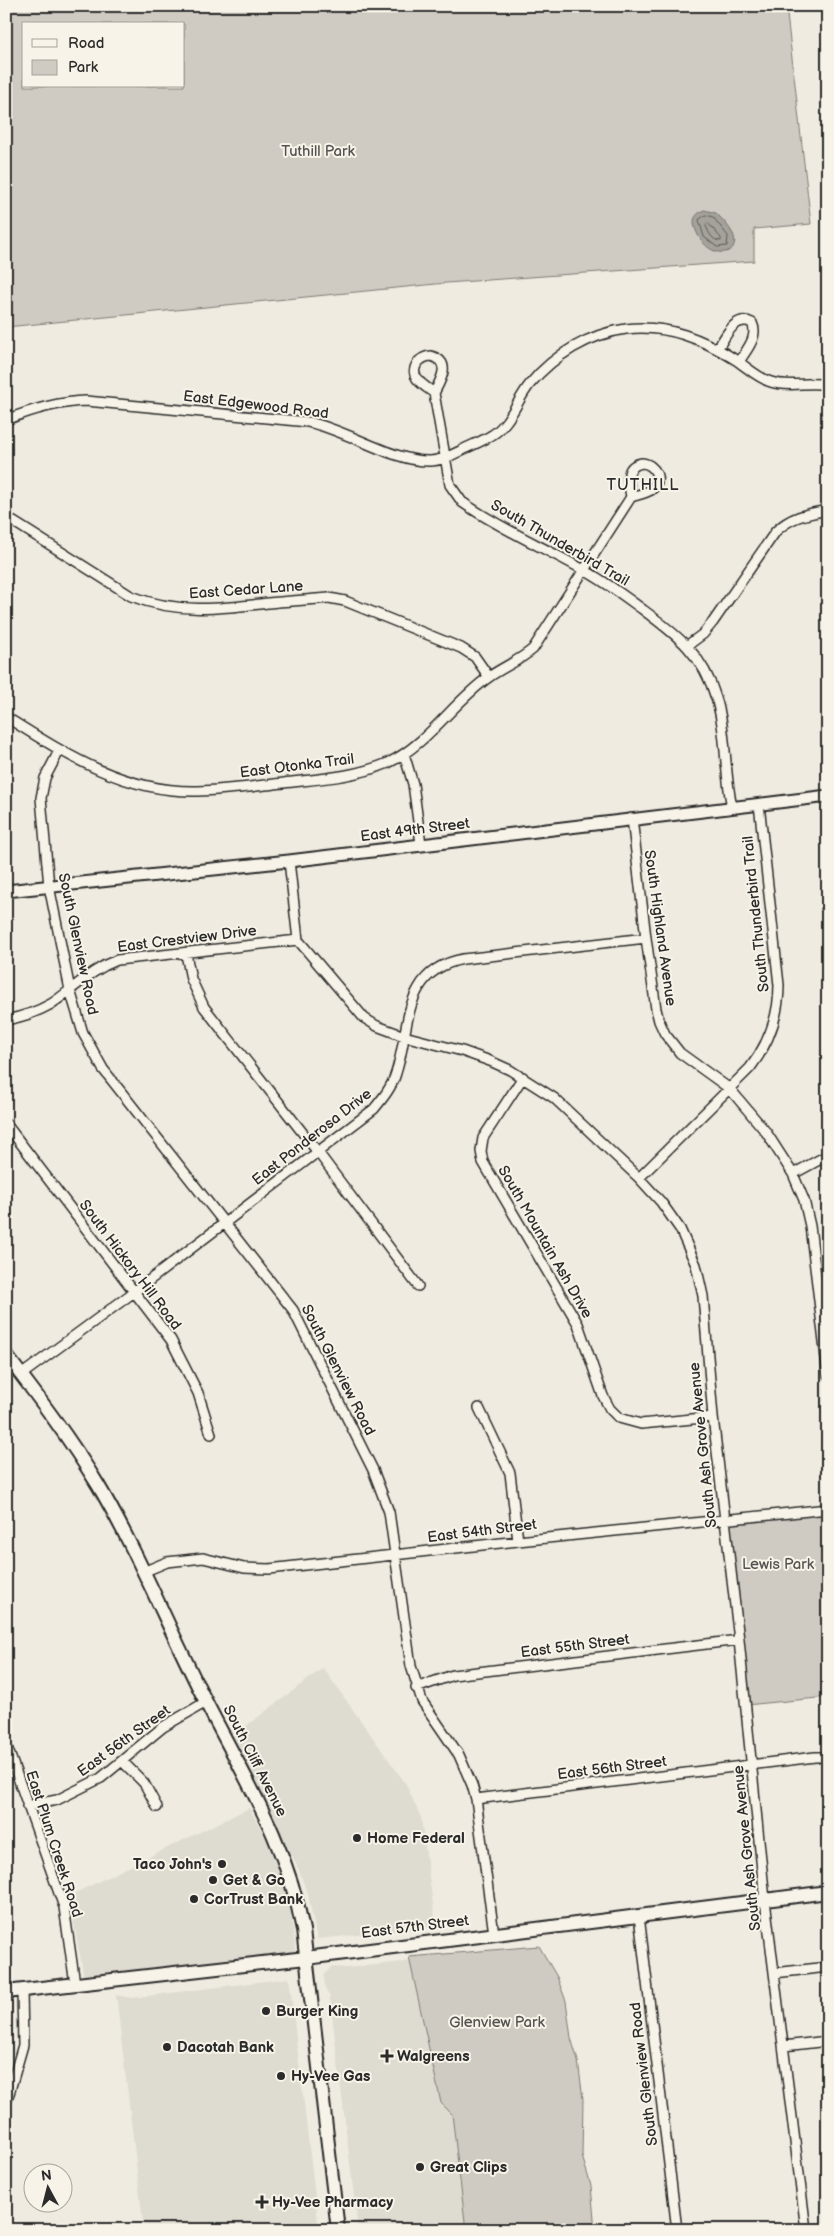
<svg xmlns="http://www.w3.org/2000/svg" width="834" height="2236" font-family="'Balsamiq Sans',sans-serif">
<rect width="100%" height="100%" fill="#efebe0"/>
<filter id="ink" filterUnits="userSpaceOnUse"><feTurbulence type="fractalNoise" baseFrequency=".02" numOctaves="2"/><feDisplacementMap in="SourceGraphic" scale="10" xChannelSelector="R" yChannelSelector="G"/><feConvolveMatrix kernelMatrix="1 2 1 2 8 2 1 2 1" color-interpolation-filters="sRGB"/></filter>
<g filter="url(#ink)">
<path fill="#dedbd1" d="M323,1668L406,1784L421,1818L436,1927L317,1939L308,1895L298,1868L233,1736Z
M249,1808L267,1840L289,1899L296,1954L84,1977L69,1896Z
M412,1961L441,2103L452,2114L466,2230H358L330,1997L325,1989L324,1975L331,1967L346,1968Z
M289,1978L319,2230H144L116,1995L131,1998Z"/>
<path fill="#cfcbc2" stroke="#7d7b76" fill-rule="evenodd" d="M6,6H786L811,224L754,229V261L446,283L6,327ZM24,24H184V86H24Z
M828,1509V1697L746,1705L725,1520Z
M539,1946L557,1977L566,2001L571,2038L578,2061L583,2099L582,2156L591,2186L595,2230H466L452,2114L441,2103L409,1957Z"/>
<path fill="#a4a29a" stroke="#74726e" d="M704,210L716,213C722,219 729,226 733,234C743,256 707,263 695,228C692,218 696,214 704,210Z"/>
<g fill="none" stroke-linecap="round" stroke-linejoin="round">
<path stroke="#5b5b57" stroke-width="1" d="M706,215L713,217L728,236L727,246L717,247L704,237L699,220Z
M708,223L721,238V241C712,241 709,233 706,226Z"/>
<defs>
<path id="minor" d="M718,348C726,336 735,314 752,323C759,337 746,350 739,362
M431,356C452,362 441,380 434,393C429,389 422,385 418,380C409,369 419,357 431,356Z
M434,393L450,485L462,502C499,528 543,547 582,569C603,580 623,595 642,609C677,635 703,654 716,698C727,733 724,771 732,807
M6,420C33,409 58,402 86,401L308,422C347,430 394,462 430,461C441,461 452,455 462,450C472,445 483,441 492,435C510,424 517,400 530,384C554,355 589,334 626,329C667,324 703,339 736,360C748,368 758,378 771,382C789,388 809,381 828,385
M642,463C655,464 664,481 651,490C646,493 637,495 631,497C629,483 623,466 642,463Z
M6,517L131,596C177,614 220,609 268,603C288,601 309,600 329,598L345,601L461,648L475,657L489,677
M688,645L703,634L713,622L776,531C792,516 807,514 828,510
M6,717C65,754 125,793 198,791C226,790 256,786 284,783C319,779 355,777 388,763C427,745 454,701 489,677C503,667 519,661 533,649L631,497
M59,751L45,778L41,798L49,886L70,990L83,1033L103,1069L293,1310L373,1470L389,1512L411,1666L422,1701L459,1755L472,1785L476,1799L494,1934
M404,754L413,784L421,844
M632,818L646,938L656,1009L659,1021L665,1034L680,1053L730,1089L766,1132L793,1174L804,1200L810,1226L828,1375
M289,861L298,940L364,1018L377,1026L404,1036L462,1051L490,1061L510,1070L554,1098L639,1178L661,1202L680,1229L696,1265L703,1296L713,1417L739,1640L765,1900L806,2230
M186,954L191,979L204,1007L317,1151L418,1286
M6,1020C22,1017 37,1012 51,1004C74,989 90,970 117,960L298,940
M523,1077L483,1138L481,1151L483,1162L578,1324L603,1396L610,1409L619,1418L641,1424L713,1417
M6,1124L171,1340L198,1393L211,1434
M793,1174L828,1155
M639,1178L750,1068C769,1043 779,1017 779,985L759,804
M21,1375L134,1292L374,1109C383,1098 392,1087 396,1073C411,1027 401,971 463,959L646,938
M479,1408L510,1473L518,1541
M143,1572L167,1562L203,1558L244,1568L269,1569L518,1541L828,1509
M416,1688L453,1675L739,1640
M6,1744L64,1907L75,1984
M122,1761L144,1783L157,1807
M476,1799L815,1757H828
M27,1806L57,1800L101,1778L163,1727L206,1702
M639,1916L677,2230
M774,1973L828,1967
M784,2046L828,2041
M8,2097L23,2045L22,1990"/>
<path id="tertiary" d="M6,891L289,861L828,796"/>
<path id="secondary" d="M6,1355C39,1398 70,1439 98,1485C139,1554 169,1630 206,1702C245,1779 287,1843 303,1930L338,2230
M6,1992L306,1958L828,1892"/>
</defs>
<use href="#minor" stroke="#2b2b2b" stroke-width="12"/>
<use href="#tertiary" stroke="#2b2b2b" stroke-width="15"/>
<use href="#secondary" stroke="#2b2b2b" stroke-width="16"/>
<use href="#minor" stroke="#f7f3e8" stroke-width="9"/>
<use href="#tertiary" stroke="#f7f3e8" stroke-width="11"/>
<use href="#secondary" stroke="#f7f3e8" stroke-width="12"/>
</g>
</g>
<g fill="#2b2b2b" stroke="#f7f3e8" stroke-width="2">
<circle cx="357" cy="1838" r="5"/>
<circle cx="222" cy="1864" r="5"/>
<circle cx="213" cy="1880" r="5"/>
<circle cx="194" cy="1899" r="5"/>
<circle cx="266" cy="2011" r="5"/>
<circle cx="167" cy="2047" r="5"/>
<path d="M384.5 2048.5h5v5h5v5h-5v5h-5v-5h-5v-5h5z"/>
<circle cx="281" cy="2076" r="5"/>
<circle cx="420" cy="2167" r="5"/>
<path d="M259.5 2194.5h5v5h5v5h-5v5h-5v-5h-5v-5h5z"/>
</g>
<g text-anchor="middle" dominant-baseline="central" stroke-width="4" stroke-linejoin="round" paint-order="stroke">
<g font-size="15" fill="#545351" stroke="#f7f3e8">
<text x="318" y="151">Tuthill Park</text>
<text x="778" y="1564">Lewis Park</text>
<text x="497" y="2022">Glenview Park</text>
</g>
<g font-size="15" fill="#2b2b2b" stroke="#f7f3e8">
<text transform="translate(256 405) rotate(7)">East Edgewood Road</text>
<text transform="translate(560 543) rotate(30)">South Thunderbird Trail</text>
<text transform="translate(246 590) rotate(-4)">East Cedar Lane</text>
<text transform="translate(297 766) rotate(-7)">East Otonka Trail</text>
<text transform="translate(415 830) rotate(-7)">East 49th Street</text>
<text transform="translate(756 914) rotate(-96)">South Thunderbird Trail</text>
<text transform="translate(660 928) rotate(82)">South Highland Avenue</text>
<text transform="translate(187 939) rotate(-7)">East Crestview Drive</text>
<text transform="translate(78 944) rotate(78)">South Glenview Road</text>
<text transform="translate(312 1137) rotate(-38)">East Ponderosa Drive</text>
<text transform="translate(545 1242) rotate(60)">South Mountain Ash Drive</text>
<text transform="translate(130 1265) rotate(53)">South Hickory Hill Road</text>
<text transform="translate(338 1370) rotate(63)">South Glenview Road</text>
<text transform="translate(703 1445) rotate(-96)">South Ash Grove Avenue</text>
<text transform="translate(482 1531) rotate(-7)">East 54th Street</text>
<text transform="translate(575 1646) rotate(-7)">East 55th Street</text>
<text transform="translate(124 1741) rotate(-36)">East 56th Street</text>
<text transform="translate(255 1761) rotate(63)">South Cliff Avenue</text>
<text transform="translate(612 1768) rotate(-7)">East 56th Street</text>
<text transform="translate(54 1844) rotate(72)">East Plum Creek Road</text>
<text transform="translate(747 1848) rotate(-96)">South Ash Grove Avenue</text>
<text transform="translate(415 1927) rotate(-7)">East 57th Street</text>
<text transform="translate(644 2074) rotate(-97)">South Glenview Road</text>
</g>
<g font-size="15" font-weight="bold" fill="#2b2b2b" stroke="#f7f3e8" text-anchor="start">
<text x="367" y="1838">Home Federal</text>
<text x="212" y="1864" text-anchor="end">Taco John's</text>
<text x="223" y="1880">Get &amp; Go</text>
<text x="204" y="1899">CorTrust Bank</text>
<text x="276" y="2011">Burger King</text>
<text x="177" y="2047">Dacotah Bank</text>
<text x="397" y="2056">Walgreens</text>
<text x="291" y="2076">Hy-Vee Gas</text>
<text x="430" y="2167">Great Clips</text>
<text x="272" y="2202">Hy-Vee Pharmacy</text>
</g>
<g font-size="16" letter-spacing="1" fill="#2b2b2b" stroke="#f7f3e8">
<text x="643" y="485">TUTHILL</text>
</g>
</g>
<rect width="834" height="2236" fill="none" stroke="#f7f3e8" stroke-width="25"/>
<rect x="12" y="12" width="809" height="2211" fill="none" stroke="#2b2b2b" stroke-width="2" filter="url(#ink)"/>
<rect x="22" y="22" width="162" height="65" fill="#f7f3e8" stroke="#a5a39c"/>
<rect x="32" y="39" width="25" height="8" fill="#f7f3e8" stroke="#a5a39c"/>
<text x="68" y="48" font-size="15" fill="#2b2b2b">Road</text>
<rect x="32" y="60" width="25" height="15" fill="#cfcbc2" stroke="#a5a39c"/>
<text x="68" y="72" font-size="15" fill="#2b2b2b">Park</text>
<g transform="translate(48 2188) rotate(353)"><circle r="24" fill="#f7f3e8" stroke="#a5a39c"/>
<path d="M0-4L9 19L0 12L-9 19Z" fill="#2b2b2b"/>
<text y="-8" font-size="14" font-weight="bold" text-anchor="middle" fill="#2b2b2b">N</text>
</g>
</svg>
